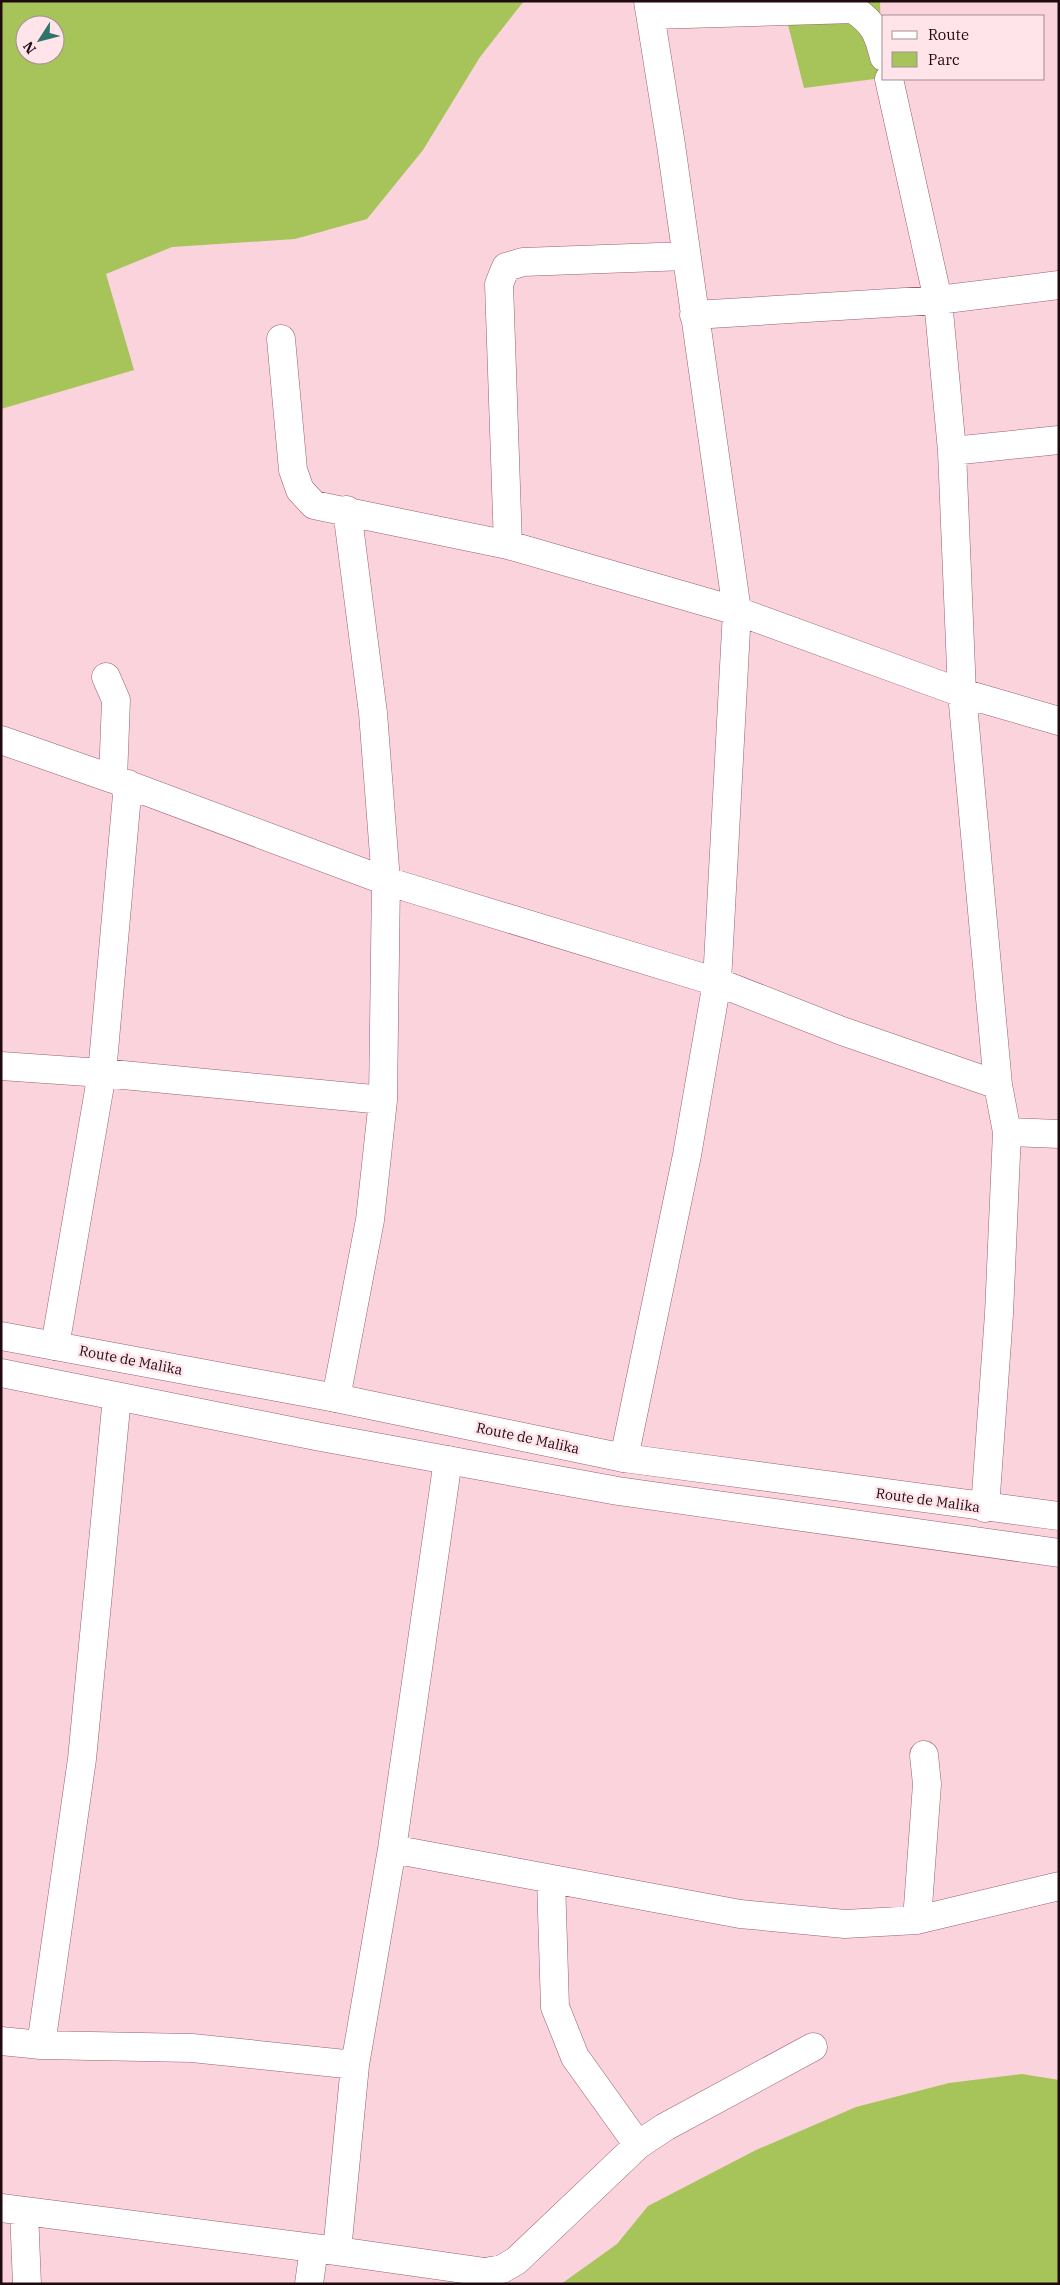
<svg xmlns="http://www.w3.org/2000/svg" width="1060" height="2285" font-family="'IBM Plex Serif',serif">
<rect width="100%" height="100%" fill="#fad3dc"/>
<path fill="#a6c45a" fill-rule="evenodd" d="M1,1H524L480,57L423,150L367,219L295,239L172,247L106,274L134,370L1,409ZM25,25H55V55H25Z
M782,1H880L882,78L804,88Z
M1022,2074L1059,2080V2284H561L617,2244L648,2206L756,2150L856,2107L949,2083Z"/>
<g fill="none" stroke-linecap="round" stroke-linejoin="round">
<defs>
<path id="minor" d="M652,15L853,9C874,23 878,33 884,57
M889,79L938,300L952,451L962,693L998,1085L1007,1132L999,1314L985,1508
M694,315L938,300L1059,285
M281,339L293,470L300,490L314,505L508,545L737,611L962,693L1059,721
M952,451L1059,440
M508,545L499,284L506,267L523,262L686,256
M106,677L116,700L113,779
M1,740L113,779L386,881L717,982L842,1031L998,1085
M1,1066L102,1073L383,1100
M1007,1132L1059,1134
M55,1346L102,1073L128,784
M336,1398L370,1220L383,1100L386,881L373,713L347,510
M624,1458L687,1155L717,982L737,611L671,145L648,1
M392,1849L740,1914L845,1924L917,1920L1059,1886
M551,1879L555,2007L575,2057L638,2145
M917,1920L927,1784L924,1755
M1,2041L41,2045L192,2048L355,2065
M41,2045L82,1759L117,1397
M1,2208L337,2251L485,2272L502,2269L516,2261L638,2145L665,2127L813,2047
M24,2212L27,2284
M337,2251L355,2065L392,1849L448,1460
M309,2284L314,2248"/>
<path id="major" d="M1,1336L336,1398L624,1458L1059,1516
M1,1373L321,1437L618,1491L1059,1553"/>
</defs>
<use href="#minor" stroke="#98616f" stroke-width="29"/>
<use href="#major" stroke="#98616f" stroke-width="29"/>
<use href="#minor" stroke="#fff" stroke-width="28"/>
<use href="#major" stroke="#fff" stroke-width="28"/>
</g>
<g text-anchor="middle" dominant-baseline="central" stroke-width="5" stroke-linejoin="round" paint-order="stroke">
<g font-size="14" fill="#1f0a10" stroke="#ffe4ea">
<text transform="translate(131 1360) rotate(11)">Route de Malika</text>
<text transform="translate(528 1438) rotate(12)">Route de Malika</text>
<text transform="translate(928 1500) rotate(8)">Route de Malika</text>
</g>
</g>
<rect width="1060" height="2285" fill="none" stroke="#1f0a10" stroke-width="5"/>
<rect x="882" y="15" width="162" height="65" fill="#ffe4ea" stroke="#a58d93"/>
<rect x="892" y="31" width="25" height="8" fill="#ffffff" stroke="#a58d93"/>
<text x="928" y="40" font-size="15" fill="#1f0a10">Route</text>
<rect x="892" y="52" width="25" height="15" fill="#a6c45a" stroke="#a58d93"/>
<text x="928" y="65" font-size="15" fill="#1f0a10">Parc</text>
<g transform="translate(40 40) rotate(234)"><circle r="24" fill="#ffe4ea" stroke="#a58d93"/>
<path d="M0-4L9 19L0 12L-9 19Z" fill="#2e746a"/>
<text y="-8" font-size="14" font-weight="bold" text-anchor="middle" fill="#1f0a10">N</text>
</g>
</svg>
